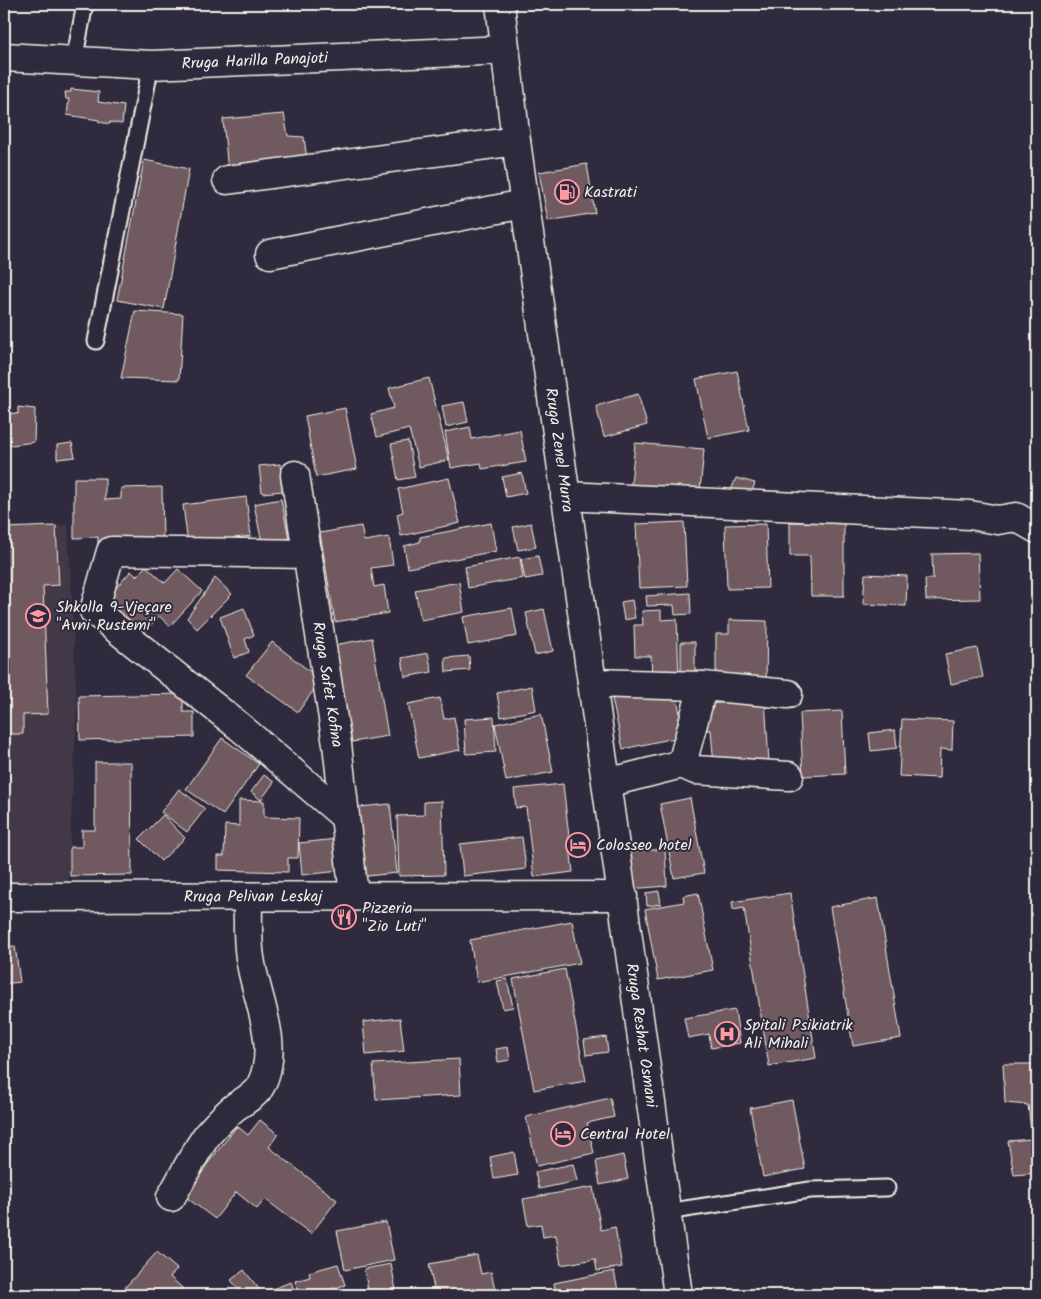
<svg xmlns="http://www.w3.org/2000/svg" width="1041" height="1299" font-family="Kalam,sans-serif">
<rect width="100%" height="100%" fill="#2f2a3d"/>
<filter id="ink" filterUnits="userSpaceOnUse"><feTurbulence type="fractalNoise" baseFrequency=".02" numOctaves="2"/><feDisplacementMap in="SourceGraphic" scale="10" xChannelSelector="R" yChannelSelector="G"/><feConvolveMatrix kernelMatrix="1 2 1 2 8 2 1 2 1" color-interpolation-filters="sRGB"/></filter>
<g filter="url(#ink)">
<path fill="#423847" d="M68,525L77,704L68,882L4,881V528Z"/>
<path fill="#705a5f" stroke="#f4f1e8" d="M71,89L99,92L98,102L124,106L122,124L110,122V124L99,122V120L67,115L69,99H66L65,92H71Z
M284,114L288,136L304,137L307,160L228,172L223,119Z
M144,160L189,169L164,309L117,300Z
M587,164L595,213L548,221L539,172Z
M135,311L183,314L179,380L121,378Z
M737,371L749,430L708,438L696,379Z
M429,378L449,460L419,467L409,429L377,437L371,414L394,408L389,388Z
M638,394L647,425L604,437L596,406Z
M464,402L468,422L446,427L442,406Z
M18,407L35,409L34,442L4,446V412L18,414Z
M345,408L357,469L316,477L305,416Z
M470,427L472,439L520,430L526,462L482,469L481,463L451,468L445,432Z
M408,441L415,477L398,480L391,444Z
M72,443L75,457L57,459V445Z
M635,443L704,449L699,501L630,494Z
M280,464L283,491L262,493L259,466Z
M522,473L526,493L506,497L502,477Z
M74,478H105V500L121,499V488L162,487L163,544L98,545V537L74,538Z
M449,478L460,523L401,536L397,514L403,512L398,489Z
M736,478L755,483L749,499L730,493Z
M246,497L251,536L188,544L183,505Z
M281,499L290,543L263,548L254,504Z
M684,522L687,586L639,588L636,524Z
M790,522L844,523V596H811L810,556H790Z
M491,523L496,551L408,568L404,546L420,542V537Z
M531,523L536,547L518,550L513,527Z
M766,524L768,588L727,589L725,525Z
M56,526L59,585L43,586L48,714L23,715V734H4V528Z
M361,526L364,541L389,537L393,565L371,568L374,587L384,585L388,613L335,622L320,533Z
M978,553L980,599L926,600L925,579H933L932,554Z
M538,556L542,576L525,579L521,559Z
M520,557L523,578L468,588L465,567Z
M146,566L165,583L178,569L202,591L170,626L159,616L138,639L132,624L105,600L131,571L136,576Z
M865,574L907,576L906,606L863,604Z
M215,578L232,594L197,629L187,618Z
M459,582L464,612L421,620L415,590Z
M690,593L691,614L675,615L674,605L647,606L646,596Z
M632,600L635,618L624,620L621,602Z
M244,608L254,635L245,639L249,652L234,658L220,617Z
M512,608L517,636L468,645L463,617Z
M544,609L553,651L535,655L526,613Z
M661,610V620L677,619L679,679L652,680L651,656H635L634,625H643L642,611Z
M729,620L767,621L766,684H716V634H729Z
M372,638L388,736L346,743L329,646Z
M272,642L321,680L298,712L246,675Z
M681,642H695V682H681Z
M977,648L983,677L951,684L945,654Z
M428,653L432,672L405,677L402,658Z
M469,656L470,670L446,672L445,658Z
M532,686L536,710L501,717L497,693Z
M675,687L684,736L623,749L612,699Z
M183,694V712H194V737L80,740L79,696Z
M440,698L444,719L454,717L460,750L419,758L408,704Z
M765,700L769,762L714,766L711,730H707L705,704Z
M842,711L845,774L803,776L800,713Z
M541,714L553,772L506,781L495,724Z
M494,717L496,752L466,754L464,719Z
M902,719L953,721L952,750L940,749L939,778L899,776Z
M895,730L897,748L871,751L869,733Z
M222,738L259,764L223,815L186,789Z
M95,762H131L132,875L70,876V847H82V830H95Z
M264,775L274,782L261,800L251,792Z
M563,784L573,872L534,877L526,807L516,808L514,789Z
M179,789L205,809L187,832L161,812Z
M690,798L704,873L674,878L660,804Z
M239,800L264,801V817L299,818L298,858H288V872L218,870V856H224L225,825L239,826Z
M442,801L444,875L399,876L397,816L424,815V802Z
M390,804L397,873L357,877L350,808Z
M163,815L185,838L161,861L139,839Z
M522,837L526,869L463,876L460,844Z
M337,839L340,871L302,875L299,843Z
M665,849L667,886L629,889L627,852Z
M659,891L661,904L647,906L646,893Z
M698,893L713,970L658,980L645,909L684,902L683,896Z
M790,893L816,1058L769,1066L744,908L733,910L732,902Z
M878,898L901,1038L853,1046L830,907Z
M572,921L580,963L477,982L470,940Z
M15,946L20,982L4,984V947Z
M565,969L586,1081L534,1090L513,979Z
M507,979L513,1007L503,1009L497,981Z
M735,1010L740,1043L711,1048L709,1034L688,1038L684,1018Z
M400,1018L404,1051L366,1055L363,1022Z
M606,1037L608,1052L586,1055L584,1040Z
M508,1047L510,1060L498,1062L496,1049Z
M459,1059L461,1095L376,1100L373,1064Z
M1003,1064H1037V1173L1014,1175L1008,1141L1032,1139L1028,1105L1005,1103Z
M610,1098L614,1117L587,1123L594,1153L537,1166L526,1117Z
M792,1100L805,1169L763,1177L750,1108Z
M260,1120L278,1134L269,1147L337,1200L311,1234L265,1199L257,1209L236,1192L215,1219L183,1195L237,1126L248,1135Z
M514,1152L518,1175L494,1179L490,1157Z
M623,1155L628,1179L600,1185L596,1161Z
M573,1164L577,1181L539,1189L535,1172Z
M593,1187L601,1230L615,1227L622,1267L597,1271L595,1259L561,1265L556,1235L543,1237L541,1224L528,1226L523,1199Z
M386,1222L394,1260L345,1270L337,1231Z
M157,1252L177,1269L170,1277L190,1295H124L121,1292Z
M477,1255L481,1274L491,1272L496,1295H435L429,1264Z
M338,1264L345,1285L311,1295H300L295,1281L310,1277L309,1272Z
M391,1264L396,1290L369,1295L364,1269Z
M244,1270L259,1289L251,1295H243L231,1280Z
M614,1271L619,1295H556L554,1283Z
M291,1282L296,1295H268L267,1291Z"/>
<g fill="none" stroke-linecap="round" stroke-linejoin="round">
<defs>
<path id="lane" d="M74,61L85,4
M96,341L151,65
M666,1212L810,1190L887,1188"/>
<g id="street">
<path id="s1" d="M4,57L151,65L505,50"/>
<path d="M227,180L516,141"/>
<path d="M270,254L524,204"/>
<path id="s2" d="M295,475L337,744L354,896"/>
<path d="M565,496L970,515L998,520L1016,517L1037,529"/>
<path d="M307,554L111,551L94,611L240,727L344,816"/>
<path d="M592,683L703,686L788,694"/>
<path d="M682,764L703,686"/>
<path d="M607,783L682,764L695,770L789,776"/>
<path d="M171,1197C183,1177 194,1153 208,1134C216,1125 226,1114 235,1107C244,1101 256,1095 261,1085C281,1044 256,999 250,958C247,938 248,917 248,897"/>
</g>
<g id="secondary">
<path id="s3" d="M500,4L516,141L678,1295"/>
<path id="s4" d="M4,897L623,896"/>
</g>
</defs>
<use href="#lane" stroke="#f4f1e8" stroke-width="19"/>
<use href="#street" stroke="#f4f1e8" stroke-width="31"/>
<use href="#secondary" stroke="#f4f1e8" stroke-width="31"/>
<use href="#lane" stroke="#2f2a3d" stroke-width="15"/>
<use href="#street" stroke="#2f2a3d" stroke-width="28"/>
<use href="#secondary" stroke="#2f2a3d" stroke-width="28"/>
</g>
</g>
<defs>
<symbol id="fuel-ring" viewBox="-11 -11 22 22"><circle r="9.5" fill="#2f2a3d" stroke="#ff9aa2" stroke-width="1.5"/><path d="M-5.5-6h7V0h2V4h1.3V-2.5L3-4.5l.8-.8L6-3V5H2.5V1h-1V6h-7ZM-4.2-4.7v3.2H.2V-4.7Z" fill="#ff9aa2"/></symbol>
<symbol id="school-ring" viewBox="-11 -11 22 22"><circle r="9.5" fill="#2f2a3d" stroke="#ff9aa2" stroke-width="1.5"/><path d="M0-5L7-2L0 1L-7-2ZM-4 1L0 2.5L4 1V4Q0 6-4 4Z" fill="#ff9aa2"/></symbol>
<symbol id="hotel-ring" viewBox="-11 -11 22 22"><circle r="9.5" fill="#2f2a3d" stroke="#ff9aa2" stroke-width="1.5"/><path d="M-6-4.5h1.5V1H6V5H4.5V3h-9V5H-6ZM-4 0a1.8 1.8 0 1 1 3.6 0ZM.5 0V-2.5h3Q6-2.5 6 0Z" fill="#ff9aa2"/></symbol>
<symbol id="restaurant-ring" viewBox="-11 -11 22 22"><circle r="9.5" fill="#2f2a3d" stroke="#ff9aa2" stroke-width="1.5"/><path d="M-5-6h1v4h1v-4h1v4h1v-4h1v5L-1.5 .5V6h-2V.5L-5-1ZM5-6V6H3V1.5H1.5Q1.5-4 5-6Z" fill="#ff9aa2"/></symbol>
<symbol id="hospital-ring" viewBox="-11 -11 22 22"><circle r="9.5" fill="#2f2a3d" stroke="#ff9aa2" stroke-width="1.5"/><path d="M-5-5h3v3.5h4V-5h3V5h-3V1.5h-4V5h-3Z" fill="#ff9aa2"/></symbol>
</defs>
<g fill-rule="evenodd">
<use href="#fuel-ring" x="553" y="178" width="28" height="28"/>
<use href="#school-ring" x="24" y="602" width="28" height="28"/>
<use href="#hotel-ring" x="564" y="831" width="28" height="28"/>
<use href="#restaurant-ring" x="330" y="903" width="28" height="28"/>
<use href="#hospital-ring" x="713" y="1020" width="28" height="28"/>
<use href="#hotel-ring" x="549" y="1120" width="28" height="28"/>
</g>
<g text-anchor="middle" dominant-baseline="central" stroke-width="4" stroke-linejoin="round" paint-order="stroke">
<g font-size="16" fill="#f4f1e8" stroke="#2f2a3d">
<text stroke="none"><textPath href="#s1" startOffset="251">Rruga Harilla Panajoti</textPath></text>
<text stroke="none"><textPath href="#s3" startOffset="450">Rruga Zenel Murra</textPath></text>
<text stroke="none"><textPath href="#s2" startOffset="212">Rruga Safet Kofina</textPath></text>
<text stroke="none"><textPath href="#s4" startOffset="249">Rruga Pelivan Leskaj</textPath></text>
<text stroke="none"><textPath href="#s3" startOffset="1041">Rruga Reshat Osmani</textPath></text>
</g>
<g font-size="16" fill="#f4f1e8" stroke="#2f2a3d" text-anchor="start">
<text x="584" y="192">Kastrati</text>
<text x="56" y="607">Shkolla 9-Vjeçare<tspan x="56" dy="18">"Avni Rustemi"</tspan></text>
<text x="596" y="845">Colosseo hotel</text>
<text x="362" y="908">Pizzeria<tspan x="362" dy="18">"Zio Luti"</tspan></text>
<text x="744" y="1025">Spitali Psikiatrik<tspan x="744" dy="18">Ali Mihali</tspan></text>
<text x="580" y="1134">Central Hotel</text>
</g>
</g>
<rect width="1041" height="1299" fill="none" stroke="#2f2a3d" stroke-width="20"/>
<rect x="10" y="10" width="1021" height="1279" fill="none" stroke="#f4f1e8" stroke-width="2" filter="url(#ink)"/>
</svg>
